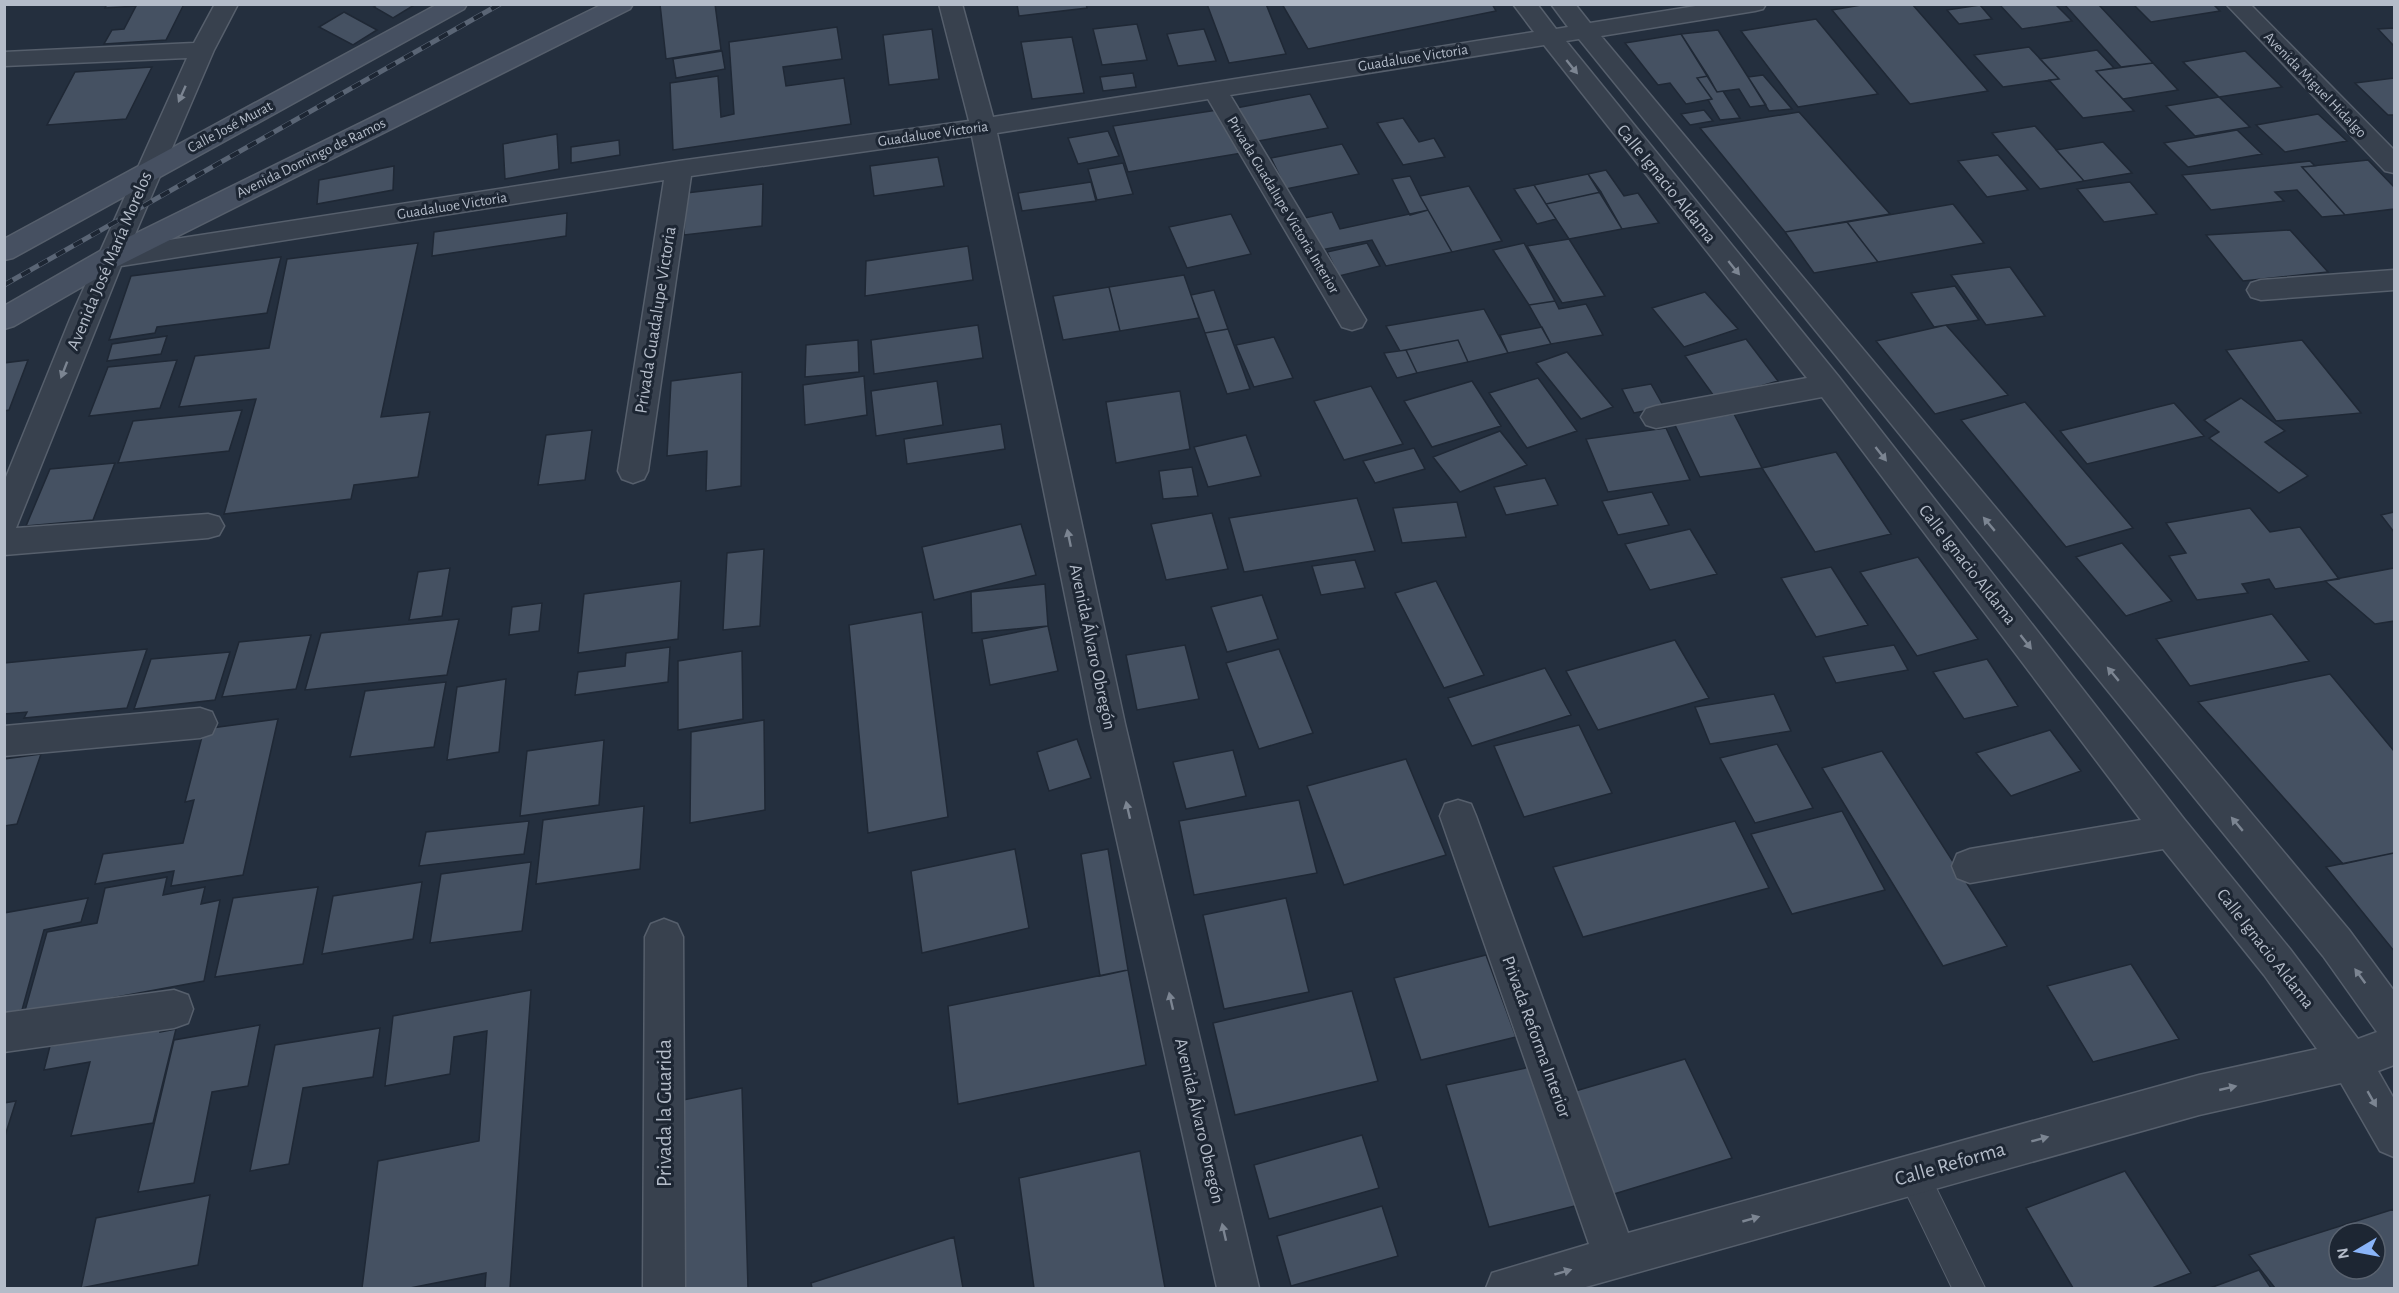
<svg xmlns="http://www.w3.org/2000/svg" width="2399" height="1293" font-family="'Alegreya Sans',sans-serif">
<rect width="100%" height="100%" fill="#242f3e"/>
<path fill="#455162" stroke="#1f2835" stroke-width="1.5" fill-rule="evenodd" d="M107,4H184L166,40L104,44L112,30L124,29L136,6L105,8Z
M378,4H416L393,18L374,7Z
M660,4H715L721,50L666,59Z
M1017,4H1086L1087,8L1019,16Z
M1207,4H1266L1286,54L1229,63Z
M1282,4H1492L1496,11L1308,49Z
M1867,4H1912L1988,91L1910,104L1832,10Z
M1999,4H2055L2072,21L2022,29Z
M2064,4H2098L2153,63L2121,67Z
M2133,4H2213L2220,11L2151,22Z
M1980,5L1992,19L1959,24L1947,10Z
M344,12L377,30L353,45L319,27Z
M1816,19L1878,94L1798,107L1741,31Z
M1137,24L1147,60L1102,65L1093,29Z
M837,27L842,59L783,67L786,86L844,78L851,124L673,150L670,83L718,76L721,117L734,114L729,42Z
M2394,28V46L2378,29Z
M932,29L939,79L889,85L883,35Z
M1204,29L1216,61L1178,66L1167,34Z
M1718,30L1748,77L1766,105L1750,107L1739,89L1717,92L1681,34Z
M1681,34L1708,76L1697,78L1712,99L1686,104L1670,83L1658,85L1625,43Z
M1072,37L1084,93L1032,99L1021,42Z
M2029,47L2059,79L2003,87L1974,55Z
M2097,50L2114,68L2096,71L2134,111L2083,118L2049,80L2059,79L2040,59Z
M722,51L725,69L676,78L673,59Z
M2245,51L2282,87L2219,97L2183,62Z
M2153,63L2178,90L2123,99L2096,71Z
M152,67L126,119L47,125L75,72Z
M1133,73L1136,87L1103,91L1100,77Z
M1763,75L1792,109L1769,111L1748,77Z
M1708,76L1717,92L1723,91L1740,118L1720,120L1708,100L1712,99L1697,78Z
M2394,78V115H2388L2355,83Z
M1310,94L1328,128L1253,142L1236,108Z
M2219,97L2250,127L2195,136L2166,106Z
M1224,109L1242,153L1128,172L1113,126Z
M1704,110L1713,121L1690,125L1681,114Z
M1799,112L1890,214L1785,232L1700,128Z
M2318,114L2347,141L2285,152L2256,125Z
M1403,118L1419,142L1434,138L1445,157L1403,165L1377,123Z
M2035,126L2084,181L2040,189L1992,133Z
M2237,130L2262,154L2188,167L2164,143Z
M1108,131L1119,156L1078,164L1068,138Z
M557,134L559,169L505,179L503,144Z
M619,140L620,155L571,163V147Z
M2103,142L2132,173L2084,181L2056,150Z
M1342,144L1359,174L1286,189L1271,158Z
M1998,155L2028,190L1987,197L1958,161Z
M938,157L944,186L874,196L870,166Z
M2368,160L2394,187V209L2345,215L2302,167Z
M2310,161L2315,166L2302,167L2345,215L2322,217L2297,190L2275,192L2284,201L2211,210L2182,175Z
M1123,163L1133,194L1097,200L1088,169Z
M394,166L393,190L317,204L319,180Z
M1606,170L1624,196L1638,193L1659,223L1622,229L1588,174Z
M1588,174L1601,192L1546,204L1534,185Z
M1410,176L1420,196L1428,210L1410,215L1392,179Z
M1091,182L1096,201L1022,211L1018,193Z
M2130,182L2157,214L2104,222L2077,189Z
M763,184L762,226L684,235L686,193Z
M1534,185L1546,204L1556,219L1537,224L1514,189Z
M1469,186L1502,241L1452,252L1420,196Z
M1601,192L1622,229L1569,239L1546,204Z
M1953,204L1984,243L1878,262L1847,222Z
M1428,210L1452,252L1386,266L1372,240L1316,251L1300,219L1332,212L1340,229Z
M567,213L566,236L432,256L434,232Z
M1231,214L1251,254L1187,268L1169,227Z
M1847,222L1878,262L1814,273L1785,232Z
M2290,230L2328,272L2243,281L2206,235Z
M1569,239L1605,296L1562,303L1527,246Z
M418,243L381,417L430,412L418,477L354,485L351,499L224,514L256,399L179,407L195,356L269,348L287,259Z
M1367,243L1380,266L1339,276L1327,252Z
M1524,243L1555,301L1529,305L1493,250Z
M968,246L973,280L865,296L866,261Z
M281,257L267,313L157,327L155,333L109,340L131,276Z
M2010,267L2045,316L1986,325L1951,275Z
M1184,275L1199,318L1120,331L1109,287Z
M1955,286L1979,320L1934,327L1911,293Z
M1109,287L1120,331L1063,340L1053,296Z
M1214,290L1228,329L1205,333L1191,295Z
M1705,292L1738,329L1684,347L1652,308Z
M1555,301L1559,309L1586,304L1603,335L1551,344L1529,305Z
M1484,309L1508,353L1468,362L1458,340L1400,351L1386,326Z
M978,325L983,358L874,374L871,340Z
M1946,325L2008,395L1935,414L1876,341Z
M1542,327L1551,344L1508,353L1500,335Z
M1228,329L1250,389L1227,394L1205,333Z
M167,336L161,354L107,361L112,344Z
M1274,337L1293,378L1254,387L1236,345Z
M1746,339L1778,381L1716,399L1685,356Z
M858,340L859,372L805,377L806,345Z
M1458,340L1468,362L1417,373L1406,350Z
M2302,340L2361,413L2276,421L2226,350Z
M1406,350L1417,373L1397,378L1384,353Z
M1567,352L1613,407L1581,419L1536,363Z
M28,360L9,410L4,411V363Z
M177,360L160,408L89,416L108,367Z
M742,372L741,486L706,491L707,451L667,456L671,381Z
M864,376L867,415L805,425L803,385Z
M1538,378L1577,431L1527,448L1489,393Z
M937,381L943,425L876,436L871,391Z
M1472,381L1501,426L1432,447L1404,401Z
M1651,384L1664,407L1634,413L1622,389Z
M1371,386L1403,444L1344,460L1314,401Z
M1180,391L1190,449L1116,463L1106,402Z
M2241,398L2285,431L2265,442L2308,476L2279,493L2209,438L2219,432L2204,420Z
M2025,402L2133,528L2066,547L1961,420Z
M2174,403L2204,436L2087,464L2060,431Z
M242,410L229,451L118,463L133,421Z
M1734,414L1762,468L1700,477L1674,423Z
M1001,424L1005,449L907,464L904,439Z
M1666,428L1690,480L1608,492L1586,439Z
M592,430L585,480L538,485L546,435Z
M1500,431L1527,465L1460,492L1433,457Z
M1246,435L1261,476L1208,487L1194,447Z
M1414,448L1425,469L1375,483L1363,461Z
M1836,452L1891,534L1815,552L1762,468Z
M115,463L93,520L26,526L50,469Z
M1192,467L1198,496L1163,499L1159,471Z
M1545,478L1558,505L1506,515L1494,487Z
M1652,492L1669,525L1618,535L1602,501Z
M1357,498L1375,551L1244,572L1229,518Z
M1457,502L1466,537L1402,543L1393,508Z
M2250,508L2270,532L2300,527L2339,579L2275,589L2269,579L2242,584L2248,593L2197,600L2169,556L2186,553L2166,523Z
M2394,512V532L2381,515Z
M1212,513L1228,569L1166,580L1151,524Z
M1021,524L1036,575L934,600L922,547Z
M1690,529L1717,574L1650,590L1625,544Z
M2122,543L2172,601L2126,616L2076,557Z
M764,549L760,626L723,630L727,553Z
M1918,557L1978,639L1917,656L1860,572Z
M1355,560L1365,588L1321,595L1312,566Z
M1831,567L1868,625L1816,637L1781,578Z
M450,568L442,616L409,620L418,572Z
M2394,568V621L2375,624L2325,581Z
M681,581L678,639L578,653L584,594Z
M1436,581L1484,675L1444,688L1395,593Z
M1045,584L1048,626L972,633L971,592Z
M1262,595L1278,639L1227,652L1211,607Z
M542,603L539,631L509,635L512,607Z
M922,612L948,817L868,833L849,625Z
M2272,614L2309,661L2190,686L2156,639Z
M459,619L447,675L305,690L321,633Z
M1048,626L1058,671L990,685L982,639Z
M311,635L296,689L222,697L239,642Z
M1675,640L1709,698L1598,730L1566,671Z
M1185,645L1199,699L1137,710L1126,655Z
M1894,645L1908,670L1836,683L1823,657Z
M670,647L668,682L575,695L578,672L625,666L626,653Z
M147,649L127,708L24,718L27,712L4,714V663Z
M1279,649L1313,733L1259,749L1226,663Z
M742,651L743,719L678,730V661Z
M230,652L215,700L134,709L151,659Z
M1987,659L2018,706L1964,719L1933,672Z
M1545,668L1571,715L1472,746L1448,698Z
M2330,674L2394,751V853L2343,864L2198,702Z
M506,679L499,752L447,760L457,687Z
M446,682L434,747L350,757L365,691Z
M1774,694L1791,731L1710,744L1695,707Z
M278,719L243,875L171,886L174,871L95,884L103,854L183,843L194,800L185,802L204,729Z
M764,720L765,810L690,823L691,732Z
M1579,725L1612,793L1524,817L1494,746Z
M2050,730L2081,771L2011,796L1976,753Z
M1077,739L1091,778L1049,791L1037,752Z
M604,740L599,805L520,816L527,751Z
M1777,744L1813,808L1755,823L1720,758Z
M1233,750L1246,796L1186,809L1173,762Z
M1882,751L2007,946L1943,966L1822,768Z
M41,754L17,824L4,826V759Z
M1406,759L1446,855L1344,885L1307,786Z
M1299,800L1317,873L1194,895L1179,821Z
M644,806L640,869L536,884L543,820Z
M1842,811L1885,890L1792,914L1751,834Z
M529,821L524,854L419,866L426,832Z
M1735,821L1769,888L1583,937L1553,867Z
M1015,849L1029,928L922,953L911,871Z
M1108,849L1128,970L1100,976L1081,854Z
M2394,853V951L2326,867Z
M531,862L522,931L430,943L441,874Z
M167,877L163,895L205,887L201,904L220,900L204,981L24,1014L47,932L97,923L105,888Z
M422,882L413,939L322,954L333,896Z
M318,887L303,964L215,977L233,898Z
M88,898L81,922L44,930L22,1010L4,1014V913Z
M1286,898L1309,992L1224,1009L1203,915Z
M1486,955L1516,1037L1421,1060L1394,978Z
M2131,964L2179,1039L2093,1062L2047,986Z
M1128,970L1146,1065L958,1104L948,1006Z
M531,990L510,1288H485L486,1273L410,1288H362L378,1161L479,1141L487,1031L454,1037L450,1074L385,1086L393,1016Z
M1352,991L1378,1081L1235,1115L1213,1023Z
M163,1019L160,1032L176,1029L153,1123L71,1136L90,1062L44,1070L50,1046L77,1041Z
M260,1025L248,1086L212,1092L194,1183L138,1192L174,1040Z
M380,1028L373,1077L303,1088L289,1164L250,1171L275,1045Z
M1685,1059L1732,1158L1614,1194L1572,1092Z
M1535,1066L1583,1204L1489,1227L1446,1085Z
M742,1088L748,1288H672L671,1219L683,1100Z
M16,1101L4,1139V1103Z
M1362,1135L1379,1188L1269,1219L1254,1165Z
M1140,1151L1165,1288H1034L1019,1178Z
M2125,1171L2191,1273L2152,1288H2073L2026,1208Z
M210,1195L198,1265L81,1288L96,1218Z
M1382,1206L1398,1256L1291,1286L1277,1236Z
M2394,1209V1288H2275L2249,1255ZM2339,1233H2375V1269H2339Z
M954,1237L963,1288H812L811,1283Z
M2259,1270L2271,1288H2210Z"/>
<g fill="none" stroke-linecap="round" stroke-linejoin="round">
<defs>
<path id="lane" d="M1913,1158L1924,1163L1985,1288H1952L1897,1174L1902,1163Z"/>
<path id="street" d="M215,4H238L214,50L130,246L679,161L969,121L939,4H962L993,117L1534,32L1513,4H1537L1556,29L1568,27L1551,4H1575L1590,23L1708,4H1766L1763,9L1755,11L1601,36L2349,930L2394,991V1065L2378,1071L2394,1099V1157L2380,1151L2341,1083L2199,1115L1582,1288H1486L1492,1273L1589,1244L1440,816L1445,804L1458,800L1471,804L1476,816L1628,1233L2199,1075L2317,1049L2264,975L2163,849L1970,883L1957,878L1952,866L1957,854L1970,849L2141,820L1822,397L1656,428L1646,425L1641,417L1646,409L1656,406L1807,378L1544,45L1230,95L1366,320L1362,327L1352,330L1342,327L1208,99L997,133L1125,724L1259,1288H1217L1091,724L972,136L691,176L648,471L644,479L633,483L622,479L618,471L664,180L121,266L16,528L208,514L219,517L224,526L219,535L208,538L4,555V482L70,319L187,58L4,66V52L194,43ZM1579,39L2323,956L2377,1032L2358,1039L2290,949L2184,819L1839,377L1566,41Z
M2226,4H2250L2394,150V173L2385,171Z
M2394,270V290L2261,300L2251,297L2247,290L2251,283L2261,280Z
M200,708L212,712L217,723L212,734L200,738L4,756V726Z
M664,919L677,924L683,937L685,1288H643L645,937L651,924Z
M174,990L188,995L193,1009L188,1023L174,1028L4,1052V1013Z"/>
<path id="secondary" d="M438,4H467L464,9L13,258L4,260V239Z
M603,4H633L630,9L120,265L14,326L4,329V306L100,251Z"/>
</defs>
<use href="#lane" stroke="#565f6c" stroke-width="2"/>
<use href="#street" stroke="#565f6c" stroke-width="3"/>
<use href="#secondary" stroke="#565f6c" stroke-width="3"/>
<use href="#lane" fill="#38414e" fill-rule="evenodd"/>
<use href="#street" fill="#38414e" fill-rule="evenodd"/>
<use href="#secondary" fill="#465061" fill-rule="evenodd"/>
<defs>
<path id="rail" d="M4,285L500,4"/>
</defs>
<use href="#rail" stroke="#5a6575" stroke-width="5"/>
<use href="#rail" stroke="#1d2633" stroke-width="4" stroke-dasharray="10" stroke-linecap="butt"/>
</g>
<defs><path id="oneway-solid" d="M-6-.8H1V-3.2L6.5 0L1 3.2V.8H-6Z" transform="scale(1.5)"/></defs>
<g fill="#7c8592">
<use href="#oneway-solid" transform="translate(1572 67) rotate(51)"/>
<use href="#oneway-solid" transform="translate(182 94) rotate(114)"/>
<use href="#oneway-solid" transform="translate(1734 268) rotate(51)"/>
<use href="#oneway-solid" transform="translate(64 370) rotate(111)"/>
<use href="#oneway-solid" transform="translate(1881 454) rotate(52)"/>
<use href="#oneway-solid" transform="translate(1989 524) rotate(-130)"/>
<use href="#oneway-solid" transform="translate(1069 538) rotate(-102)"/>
<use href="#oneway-solid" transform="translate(2026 642) rotate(52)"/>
<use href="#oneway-solid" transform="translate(2113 674) rotate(-130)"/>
<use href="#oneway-solid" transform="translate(1128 810) rotate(-103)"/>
<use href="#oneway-solid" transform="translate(2237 824) rotate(-130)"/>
<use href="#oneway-solid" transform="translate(2360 976) rotate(-126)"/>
<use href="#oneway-solid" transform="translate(1171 1001) rotate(-103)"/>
<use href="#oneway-solid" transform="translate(2228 1088) rotate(-13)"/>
<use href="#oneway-solid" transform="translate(2372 1099) rotate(60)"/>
<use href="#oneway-solid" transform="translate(2040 1139) rotate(-15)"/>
<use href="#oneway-solid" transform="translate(1751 1219) rotate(-16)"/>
<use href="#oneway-solid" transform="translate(1224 1232) rotate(-103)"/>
<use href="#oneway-solid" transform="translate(1563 1272) rotate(-16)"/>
</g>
<g text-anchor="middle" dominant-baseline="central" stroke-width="6" stroke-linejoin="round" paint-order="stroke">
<g font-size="15" fill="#b4bcc9" stroke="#1d2633">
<text transform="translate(1413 58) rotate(-9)">Guadaluoe Victoria</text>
<text transform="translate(2315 85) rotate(46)">Avenida Miguel Hidalgo</text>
<text transform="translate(230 127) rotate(-28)">Calle José Murat</text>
<text transform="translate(933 134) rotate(-8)">Guadaluoe Victoria</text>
<text transform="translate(311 158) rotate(-26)">Avenida Domingo de Ramos</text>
<text transform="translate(1283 205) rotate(59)">Privada Guadalupe Victoria Interior</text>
<text transform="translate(452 206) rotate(-9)">Guadaluoe Victoria</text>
</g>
<g font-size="18" fill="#b4bcc9" stroke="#1d2633">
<text transform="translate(1666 184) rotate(51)">Calle Ignacio Aldama</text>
<text transform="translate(110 261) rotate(-67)">Avenida José María Morelos</text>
<text transform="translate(656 320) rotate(-81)">Privada Guadalupe Victoria</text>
<text transform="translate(1967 565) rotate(52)">Calle Ignacio Aldama</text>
<text transform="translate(1092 647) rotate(78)">Avenida Álvaro Obregón</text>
<text transform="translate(2265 949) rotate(52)">Calle Ignacio Aldama</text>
<text transform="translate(1536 1037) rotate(70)">Privada Reforma Interior</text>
<text transform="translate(1199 1121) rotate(77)">Avenida Álvaro Obregón</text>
</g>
<g font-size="21" fill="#b4bcc9" stroke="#1d2633">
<text transform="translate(664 1113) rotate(-90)">Privada la Guarida</text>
<text transform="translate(1950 1164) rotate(-16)">Calle Reforma</text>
</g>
</g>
<rect width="2399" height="1293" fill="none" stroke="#b4bcc9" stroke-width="12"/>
<g transform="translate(2357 1251) rotate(260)"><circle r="28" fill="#1d2633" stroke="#59626f" stroke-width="1.5"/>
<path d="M0-4.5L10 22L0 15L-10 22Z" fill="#8ab4f8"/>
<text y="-9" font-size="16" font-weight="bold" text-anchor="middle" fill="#b4bcc9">N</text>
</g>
</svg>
